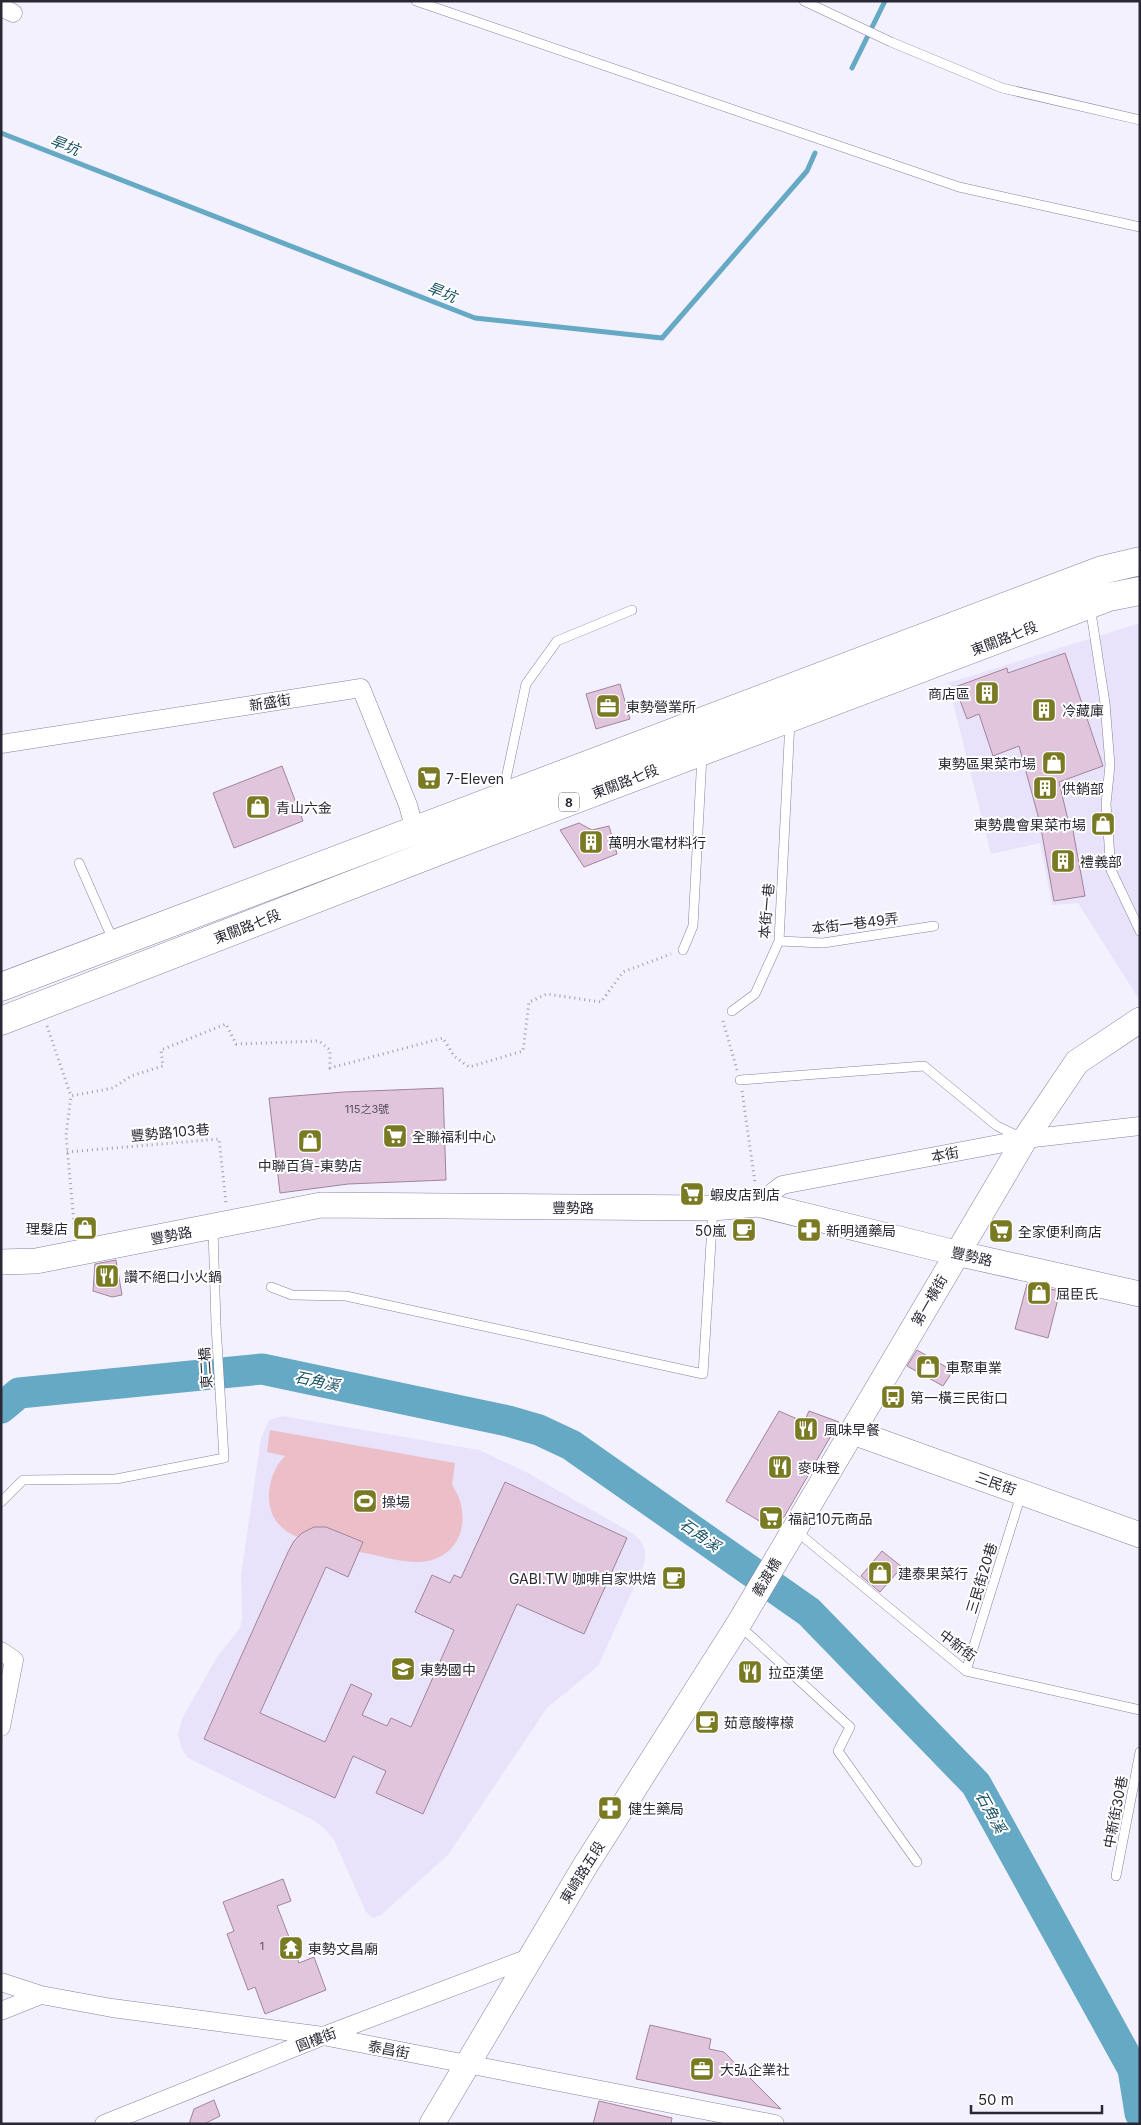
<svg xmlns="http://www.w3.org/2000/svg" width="1141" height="2125" font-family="Inter,'Noto Sans TC',sans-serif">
<rect width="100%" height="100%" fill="#f4f1fe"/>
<path fill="#e8e3fb" d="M1140,623V1001L1078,903L1052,905L1040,843L991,854L948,683Z
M283,1416L479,1450L526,1472L632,1533L640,1540L645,1549V1560L641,1572L598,1666L547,1708L448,1855L381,1915L373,1918L366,1912L334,1840L324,1828L313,1820L188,1758L181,1748L178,1734L182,1719L217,1657L240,1628L242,1619L241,1575L261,1438L269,1420Z"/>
<path fill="#ecbfc8" d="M270,1430L455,1463L452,1485C470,1510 466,1550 432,1560C411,1566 386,1557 365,1553C329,1546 266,1544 269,1493C270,1479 275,1466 285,1456L267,1452Z"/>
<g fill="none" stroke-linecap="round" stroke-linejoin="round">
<path stroke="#65a9c5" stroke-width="5" d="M852,68L885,1
M1,133L475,318L662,338L807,171L815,153"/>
<path stroke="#65a9c5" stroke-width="31" d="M1,1408L19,1393L262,1369L508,1421L539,1430L571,1445L809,1612L976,1784L1133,2069L1140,2113"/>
</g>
<path fill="#e1c5dd" stroke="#9f849b" d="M1065,653L1103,766L1059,782L1068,820H1071L1085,896L1054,901L1040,823L1019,746L993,756L979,714L967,719L955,687L1007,668L1008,673Z
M620,684L630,719L596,729L586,694Z
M282,766L303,821L234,848L213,793Z
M579,823L592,830L609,826L617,854L584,867L560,830Z
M443,1088L446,1180L348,1184L280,1193L269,1098L344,1092Z
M116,1260L122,1295L112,1297L93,1291L95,1264Z
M1027,1284L1060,1291L1048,1338L1015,1329Z
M917,1350L953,1371L943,1386L907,1366Z
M779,1411L804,1422L809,1411L839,1422L784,1517L771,1528L726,1501Z
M505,1482L627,1538L584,1634L517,1604L423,1814L376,1793L386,1771L353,1756L335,1798L204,1739L288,1552L294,1541L302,1533L314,1527H326L363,1542L348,1577L326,1567L260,1713L325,1742L351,1684L372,1694L362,1715L387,1726L391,1718L411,1727L454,1630L415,1612L432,1575L450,1583L454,1575L461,1578Z
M882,1551L902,1567L880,1592L861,1576Z
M283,1879L291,1901L277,1906L299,1963L314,1957L326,1990L265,2014L255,1987L248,1990L227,1934L234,1931L223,1902Z
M650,2025L711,2039L709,2049L724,2052L781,2109L636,2079Z
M214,2100L220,2116L204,2124H189L194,2109Z
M599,2101L672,2118L671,2124H593Z"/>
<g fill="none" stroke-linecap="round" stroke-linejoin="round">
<defs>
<path id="lane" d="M416,1L959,187L1140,227
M804,1L891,42L1002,88L1140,120
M1090,606L1105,703L1110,765L1106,804L1111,870L1140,931
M503,793L526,684L557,641L632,610
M79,863L113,940
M779,941L823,943L934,926
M683,950L693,926L702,755
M732,1011L755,994L779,941L790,721
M740,1080L924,1066L997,1126L1020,1137
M271,1287L292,1295L346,1296L703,1374L713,1209
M1,1502L23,1480L116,1479L224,1458L216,1325L213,1229
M796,1531L966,1671L1140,1710
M740,1626L850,1727L838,1751L917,1862
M966,1671L1021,1495
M1116,1876L1140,1752"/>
<path id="street" d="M1,7L13,13
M1,744L361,688L408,805L417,838
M758,1204L782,1185L1025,1139L1140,1126
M1,1651L14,1660L1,1727
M1,1982L41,1995L112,2008L323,2036L775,2124
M1,2011L41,1995
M104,2124L323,2036L529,1958"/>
<path id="secondary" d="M1,1262L36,1261L321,1205L713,1208L758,1204L956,1253L1140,1294
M853,1432L1140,1535
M432,2124L585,1866L738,1625L1025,1139L1077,1062L1140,1020"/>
<path id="primary" d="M1,987L1102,570L1140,561
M1,1021L444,849L1109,597L1140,591"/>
</defs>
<use href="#lane" stroke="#88809e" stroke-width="10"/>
<use href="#street" stroke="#88809e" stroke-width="19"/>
<use href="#secondary" stroke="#88809e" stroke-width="26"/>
<use href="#primary" stroke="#88809e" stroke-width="29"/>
<path stroke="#a19eab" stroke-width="3" stroke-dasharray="1 4" stroke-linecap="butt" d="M723,1021L737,1070
M47,1026L71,1096
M742,1091L755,1183
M67,1152L219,1139L226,1203
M75,1234L66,1135L71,1096L113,1088L131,1076L163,1066L161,1050L226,1024L236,1044L319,1041L330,1050V1068L443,1038L454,1056L469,1067L523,1051L529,1002L547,994L601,1002L623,972L671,954"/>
<use href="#lane" stroke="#fff" stroke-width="9"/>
<use href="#street" stroke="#fff" stroke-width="18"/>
<use href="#secondary" stroke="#fff" stroke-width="25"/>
<use href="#primary" stroke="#fff" stroke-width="28"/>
</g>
<defs>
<symbol id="building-square" viewBox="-11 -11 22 22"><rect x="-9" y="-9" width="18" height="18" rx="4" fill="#797a21" stroke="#fff"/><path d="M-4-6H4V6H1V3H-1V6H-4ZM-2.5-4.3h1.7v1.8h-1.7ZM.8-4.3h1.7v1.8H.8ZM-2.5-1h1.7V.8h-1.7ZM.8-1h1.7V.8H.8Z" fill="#fff"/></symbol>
<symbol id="office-square" viewBox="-11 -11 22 22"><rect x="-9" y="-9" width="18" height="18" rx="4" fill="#797a21" stroke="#fff"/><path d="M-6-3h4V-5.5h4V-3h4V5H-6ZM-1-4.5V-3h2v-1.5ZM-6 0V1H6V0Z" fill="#fff"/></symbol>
<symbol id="shop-square" viewBox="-11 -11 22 22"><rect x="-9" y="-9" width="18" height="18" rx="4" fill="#797a21" stroke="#fff"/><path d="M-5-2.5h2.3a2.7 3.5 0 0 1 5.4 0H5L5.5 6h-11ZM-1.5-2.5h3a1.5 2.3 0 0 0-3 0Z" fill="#fff"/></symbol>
<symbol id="supermarket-square" viewBox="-11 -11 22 22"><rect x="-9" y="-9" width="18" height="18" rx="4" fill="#797a21" stroke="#fff"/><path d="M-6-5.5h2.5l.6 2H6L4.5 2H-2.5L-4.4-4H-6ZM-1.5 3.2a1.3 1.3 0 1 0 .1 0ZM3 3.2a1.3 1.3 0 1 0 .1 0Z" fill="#fff"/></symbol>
<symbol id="cafe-square" viewBox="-11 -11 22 22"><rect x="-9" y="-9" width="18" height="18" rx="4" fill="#797a21" stroke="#fff"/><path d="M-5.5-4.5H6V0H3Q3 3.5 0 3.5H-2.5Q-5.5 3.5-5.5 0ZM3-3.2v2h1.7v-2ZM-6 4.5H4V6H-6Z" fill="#fff"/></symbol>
<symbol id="pharmacy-square" viewBox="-11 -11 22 22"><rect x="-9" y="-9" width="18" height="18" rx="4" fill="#797a21" stroke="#fff"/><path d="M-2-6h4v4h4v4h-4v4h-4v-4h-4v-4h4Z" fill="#fff"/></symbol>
<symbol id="restaurant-square" viewBox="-11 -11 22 22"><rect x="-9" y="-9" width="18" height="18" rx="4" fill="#797a21" stroke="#fff"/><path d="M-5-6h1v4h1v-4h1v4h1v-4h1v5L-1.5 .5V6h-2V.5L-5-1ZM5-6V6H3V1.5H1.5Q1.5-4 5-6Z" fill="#fff"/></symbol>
<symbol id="bus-square" viewBox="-11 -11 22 22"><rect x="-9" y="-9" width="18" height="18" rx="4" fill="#797a21" stroke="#fff"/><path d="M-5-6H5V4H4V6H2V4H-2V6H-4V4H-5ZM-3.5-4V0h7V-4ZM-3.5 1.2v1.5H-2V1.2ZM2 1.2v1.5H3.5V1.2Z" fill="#fff"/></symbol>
<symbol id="stadium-square" viewBox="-11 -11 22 22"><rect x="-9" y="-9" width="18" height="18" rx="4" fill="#797a21" stroke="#fff"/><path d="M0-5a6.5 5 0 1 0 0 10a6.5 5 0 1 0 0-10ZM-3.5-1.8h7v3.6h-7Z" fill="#fff"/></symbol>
<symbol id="school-square" viewBox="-11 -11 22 22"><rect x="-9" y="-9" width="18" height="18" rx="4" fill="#797a21" stroke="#fff"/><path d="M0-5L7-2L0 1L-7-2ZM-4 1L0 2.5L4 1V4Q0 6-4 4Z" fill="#fff"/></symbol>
<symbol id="temple-square" viewBox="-11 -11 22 22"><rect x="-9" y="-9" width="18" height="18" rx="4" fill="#797a21" stroke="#fff"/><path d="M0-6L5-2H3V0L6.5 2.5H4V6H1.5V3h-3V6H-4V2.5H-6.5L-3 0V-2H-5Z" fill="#fff"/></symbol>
</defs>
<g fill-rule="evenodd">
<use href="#building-square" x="973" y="679" width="28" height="28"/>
<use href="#office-square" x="594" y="692" width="28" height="28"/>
<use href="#building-square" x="1030" y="696" width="28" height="28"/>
<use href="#shop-square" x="1040" y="749" width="28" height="28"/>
<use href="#supermarket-square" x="415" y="764" width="28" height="28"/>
<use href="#building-square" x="1031" y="774" width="28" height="28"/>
<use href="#shop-square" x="244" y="793" width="28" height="28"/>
<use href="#shop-square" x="1089" y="810" width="28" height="28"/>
<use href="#building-square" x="577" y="828" width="28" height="28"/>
<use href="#building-square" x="1049" y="847" width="28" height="28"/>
<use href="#supermarket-square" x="381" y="1122" width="28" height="28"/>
<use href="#shop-square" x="296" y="1127" width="28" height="28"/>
<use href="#supermarket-square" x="678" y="1180" width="28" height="28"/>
<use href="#shop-square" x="71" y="1214" width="28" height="28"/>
<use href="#cafe-square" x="730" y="1216" width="28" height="28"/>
<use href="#pharmacy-square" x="795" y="1216" width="28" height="28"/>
<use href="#supermarket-square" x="987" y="1217" width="28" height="28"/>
<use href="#restaurant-square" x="93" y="1262" width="28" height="28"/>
<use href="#shop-square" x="1025" y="1279" width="28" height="28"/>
<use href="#shop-square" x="914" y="1353" width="28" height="28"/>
<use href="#bus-square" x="879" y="1383" width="28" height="28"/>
<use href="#restaurant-square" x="792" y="1415" width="28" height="28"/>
<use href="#restaurant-square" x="766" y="1453" width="28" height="28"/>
<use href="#stadium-square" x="351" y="1487" width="28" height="28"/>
<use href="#supermarket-square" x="757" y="1504" width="28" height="28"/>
<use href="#shop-square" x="866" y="1559" width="28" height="28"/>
<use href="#cafe-square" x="660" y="1564" width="28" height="28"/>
<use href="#school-square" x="389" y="1655" width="28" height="28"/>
<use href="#restaurant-square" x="736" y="1658" width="28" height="28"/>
<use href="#cafe-square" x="693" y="1708" width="28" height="28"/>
<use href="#pharmacy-square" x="596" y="1794" width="28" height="28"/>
<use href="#temple-square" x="277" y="1934" width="28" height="28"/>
<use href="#office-square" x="688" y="2055" width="28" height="28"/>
</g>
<g text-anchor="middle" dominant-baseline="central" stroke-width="4" stroke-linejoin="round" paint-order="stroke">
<g font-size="11" fill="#584f5f">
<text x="367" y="1109">115之3號</text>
<text x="262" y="1946">1</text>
</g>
<rect fill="#fff" stroke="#6b6872" stroke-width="1" x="559" y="792.5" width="20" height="19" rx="4"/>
<g font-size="12" font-weight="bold" fill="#2b2835">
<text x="569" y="802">8</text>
</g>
<g font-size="14" fill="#2b2835" stroke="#fff">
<text transform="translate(1004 638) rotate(-21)">東關路七段</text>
<text transform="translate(270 702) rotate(-9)">新盛街</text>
<text transform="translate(625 781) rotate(-21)">東關路七段</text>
<text transform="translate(766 911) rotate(-85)">本街一巷</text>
<text transform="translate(855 923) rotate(-7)">本街一巷49弄</text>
<text transform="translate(247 926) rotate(-21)">東關路七段</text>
<text transform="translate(170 1132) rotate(-5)">豐勢路103巷</text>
<text transform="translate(945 1154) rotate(-11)">本街</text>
<text x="573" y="1207">豐勢路</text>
<text transform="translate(171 1235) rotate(-11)">豐勢路</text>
<text transform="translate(972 1256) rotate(13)">豐勢路</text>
<text transform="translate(929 1300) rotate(-60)">第一橫街</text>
<text transform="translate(205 1368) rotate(-94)">東二橋</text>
<text transform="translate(996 1483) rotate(20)">三民街</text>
<text transform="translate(766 1577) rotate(-59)">義渡橋</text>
<text transform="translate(981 1578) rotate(-73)">三民街20巷</text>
<text transform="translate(958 1645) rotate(37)">中新街</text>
<text transform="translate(1115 1812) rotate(-79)">中新街30巷</text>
<text transform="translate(582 1872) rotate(-58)">東崎路五段</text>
<text transform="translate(316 2039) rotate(-21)">圓樓街</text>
<text transform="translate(389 2049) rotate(11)">泰昌街</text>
</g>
<g font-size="14" fill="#2b2835" stroke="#fff" text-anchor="start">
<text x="970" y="693" text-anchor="end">商店區</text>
<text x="626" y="706">東勢營業所</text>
<text x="1062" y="710">冷藏庫</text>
<text x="1036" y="763" text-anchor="end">東勢區果菜市場</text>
<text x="446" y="778">7-Eleven</text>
<text x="1062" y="788">供銷部</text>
<text x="276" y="807">青山六金</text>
<text x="1086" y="824" text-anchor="end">東勢農會果菜市場</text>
<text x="608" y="842">萬明水電材料行</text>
<text x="1080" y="861">禮義部</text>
<text x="412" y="1136">全聯福利中心</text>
<text x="310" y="1165" text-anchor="middle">中聯百貨-東勢店</text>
<text x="710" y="1194">蝦皮店到店</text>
<text x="68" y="1228" text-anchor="end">理髮店</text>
<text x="726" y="1230" text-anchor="end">50嵐</text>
<text x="826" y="1230">新明通藥局</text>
<text x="1018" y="1231">全家便利商店</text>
<text x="124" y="1276">讚不絕口小火鍋</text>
<text x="1056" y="1293">屈臣氏</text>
<text x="946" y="1367">車聚車業</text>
<text x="910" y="1397">第一橫三民街口</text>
<text x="824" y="1429">風味早餐</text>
<text x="798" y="1467">麥味登</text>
<text x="382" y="1501">操場</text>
<text x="788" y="1518">福記10元商品</text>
<text x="898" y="1573">建泰果菜行</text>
<text x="656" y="1578" text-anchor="end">GABI.TW 咖啡自家烘焙</text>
<text x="420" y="1669">東勢國中</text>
<text x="768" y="1672">拉亞漢堡</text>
<text x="724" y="1722">茹意酸檸檬</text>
<text x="628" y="1808">健生藥局</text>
<text x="308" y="1948">東勢文昌廟</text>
<text x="720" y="2069">大弘企業社</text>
</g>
<g font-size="15" font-style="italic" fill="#195165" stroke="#fff">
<text transform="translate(65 145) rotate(21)">旱坑</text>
<text transform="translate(442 292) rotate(21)">旱坑</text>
<text transform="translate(317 1381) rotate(12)">石角溪</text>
<text transform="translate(700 1535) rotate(35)">石角溪</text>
<text transform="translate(991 1812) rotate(61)">石角溪</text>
</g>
</g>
<rect width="1141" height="2125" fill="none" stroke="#2b2835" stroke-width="5"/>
<path d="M971 2105v8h131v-8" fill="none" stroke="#2b2835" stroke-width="2.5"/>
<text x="978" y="2105" font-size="15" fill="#2b2835" stroke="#ffffff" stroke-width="4" paint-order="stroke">50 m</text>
</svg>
